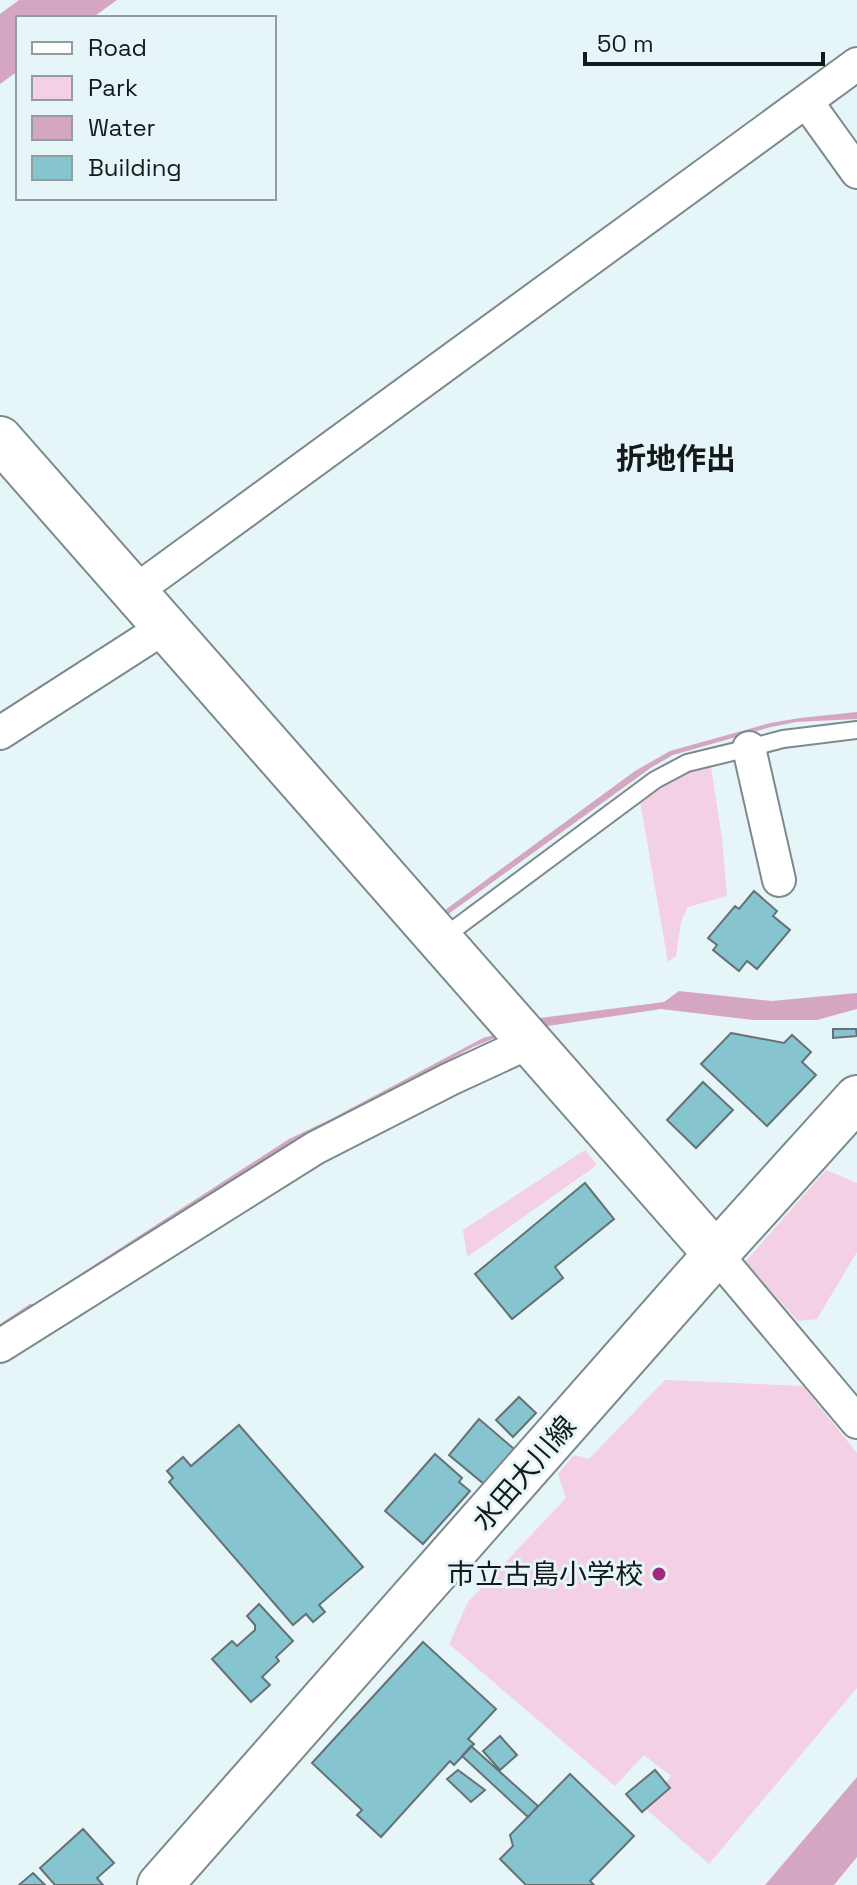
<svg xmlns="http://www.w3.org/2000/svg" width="857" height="1885" font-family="'Space Grotesk','Noto Sans JP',sans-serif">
<rect width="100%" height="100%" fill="#e6f5f8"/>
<path fill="#f3d0e4" d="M711,767L722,838L727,896L688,907L681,921L676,956L668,962L640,801L678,775Z
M585,1150L597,1165L467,1257L463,1230Z
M826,1170L857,1183V1252L817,1319L798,1321L745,1262Z
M665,1380L803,1386L857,1453V1688L709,1864L646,1809L671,1776L644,1755L615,1786L449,1644L468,1602L566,1498L558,1474L574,1455L589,1459Z"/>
<path fill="#d5a6c2" d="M19,0H117L92,18H18V71L0,84V14Z
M857,712V719L796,722L771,727L673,755L652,767L447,915L445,910L635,771L670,751L770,723L800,718Z
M679,991L772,1001L857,993V1009L817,1020H753L661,1009L541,1027L540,1018L664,1002Z
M494,1035L495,1038L473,1047L331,1124L0,1330V1324L30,1304H34L289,1139L331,1119L483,1038Z
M857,1777V1857L834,1885H765Z"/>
<path fill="#86c4d0" stroke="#657275" stroke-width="2" d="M754,891L777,911L773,916L790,930L757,969L747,961L739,971L713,950L717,945L708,938L735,906L739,909Z
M833,1029H856L857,1036L833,1038Z
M731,1033L784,1043L792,1035L811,1052L802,1062L816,1075L767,1126L701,1064Z
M703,1082L733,1110L696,1148L667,1120Z
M585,1183L614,1219L555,1267L563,1278L512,1319L475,1274Z
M519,1397L536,1413L513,1437L496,1420Z
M479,1419L520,1454L490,1489L449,1455Z
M239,1425L363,1567L319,1605L325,1612L313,1622L306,1614L293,1625L169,1482L173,1478L167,1471L183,1457L191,1466Z
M435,1454L462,1478L459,1482L470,1491L423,1544L385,1511Z
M259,1604L293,1641L276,1657L279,1661L262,1677L270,1685L251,1702L212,1659L232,1641L237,1646L255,1630V1625L247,1616Z
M423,1642L496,1709L468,1739L474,1744L454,1765L450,1761L381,1837L357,1815L362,1810L312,1763Z
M500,1736L517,1755L500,1770L483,1751Z
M471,1746L538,1806L528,1817L462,1756Z
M458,1770L485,1790L471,1802L447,1779Z
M655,1770L670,1788L642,1812L626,1794Z
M570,1774L634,1836L590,1881L594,1885H526L500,1859L513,1846L510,1835Z
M83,1829L114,1863L97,1878L103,1885H55L40,1868Z
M33,1873L45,1885H19Z"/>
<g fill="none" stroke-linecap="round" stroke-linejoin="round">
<defs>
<path id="lane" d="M441,939L655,780L687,763L749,748L783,739L857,730"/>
<path id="street" d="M806,101L857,172
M134,592L857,64
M0,733L165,627
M749,748L779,880
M716,1254L857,1422
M0,1346L315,1148L450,1079L530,1042"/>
<path id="secondary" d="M0,439L716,1254
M160,1885L716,1254L857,1098"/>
</defs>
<use href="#lane" stroke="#7d8a8d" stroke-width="20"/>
<use href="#street" stroke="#7d8a8d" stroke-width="36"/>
<use href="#secondary" stroke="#7d8a8d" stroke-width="48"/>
<use href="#lane" stroke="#fff" stroke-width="16"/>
<use href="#street" stroke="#fff" stroke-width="32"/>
<use href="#secondary" stroke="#fff" stroke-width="44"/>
</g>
<circle fill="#a3297e" stroke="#e6f5f8" stroke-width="3" cx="659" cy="1574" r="8"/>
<g text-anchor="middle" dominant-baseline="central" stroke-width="6" stroke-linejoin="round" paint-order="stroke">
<g font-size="28" fill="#141a1b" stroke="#e6f5f8">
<text transform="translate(524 1473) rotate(-49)">水田大川線</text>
</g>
<g font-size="28" fill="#141a1b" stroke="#e6f5f8" text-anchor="end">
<text x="643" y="1574">市立古島小学校</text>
</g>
<g font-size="30" font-weight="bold" fill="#141a1b" stroke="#e6f5f8">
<text x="676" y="458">折地作出</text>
</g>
</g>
<rect x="16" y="16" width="260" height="184" fill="#e6f5f8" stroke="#929da0" stroke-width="2"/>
<rect x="32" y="42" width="40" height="12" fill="#ffffff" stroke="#929da0" stroke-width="2"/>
<text x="88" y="56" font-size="24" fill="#141a1b">Road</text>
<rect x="32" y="76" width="40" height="24" fill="#f3d0e4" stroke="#929da0" stroke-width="2"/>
<text x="88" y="96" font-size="24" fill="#141a1b">Park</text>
<rect x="32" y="116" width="40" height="24" fill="#d5a6c2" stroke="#929da0" stroke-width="2"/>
<text x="88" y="136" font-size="24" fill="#141a1b">Water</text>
<rect x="32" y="156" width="40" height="24" fill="#86c4d0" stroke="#929da0" stroke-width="2"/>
<text x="88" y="176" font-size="24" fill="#141a1b">Building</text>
<path d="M585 52v12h238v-12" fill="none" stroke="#141a1b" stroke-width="4"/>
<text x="597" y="52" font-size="24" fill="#141a1b" stroke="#e6f5f8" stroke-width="6" paint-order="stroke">50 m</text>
</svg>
